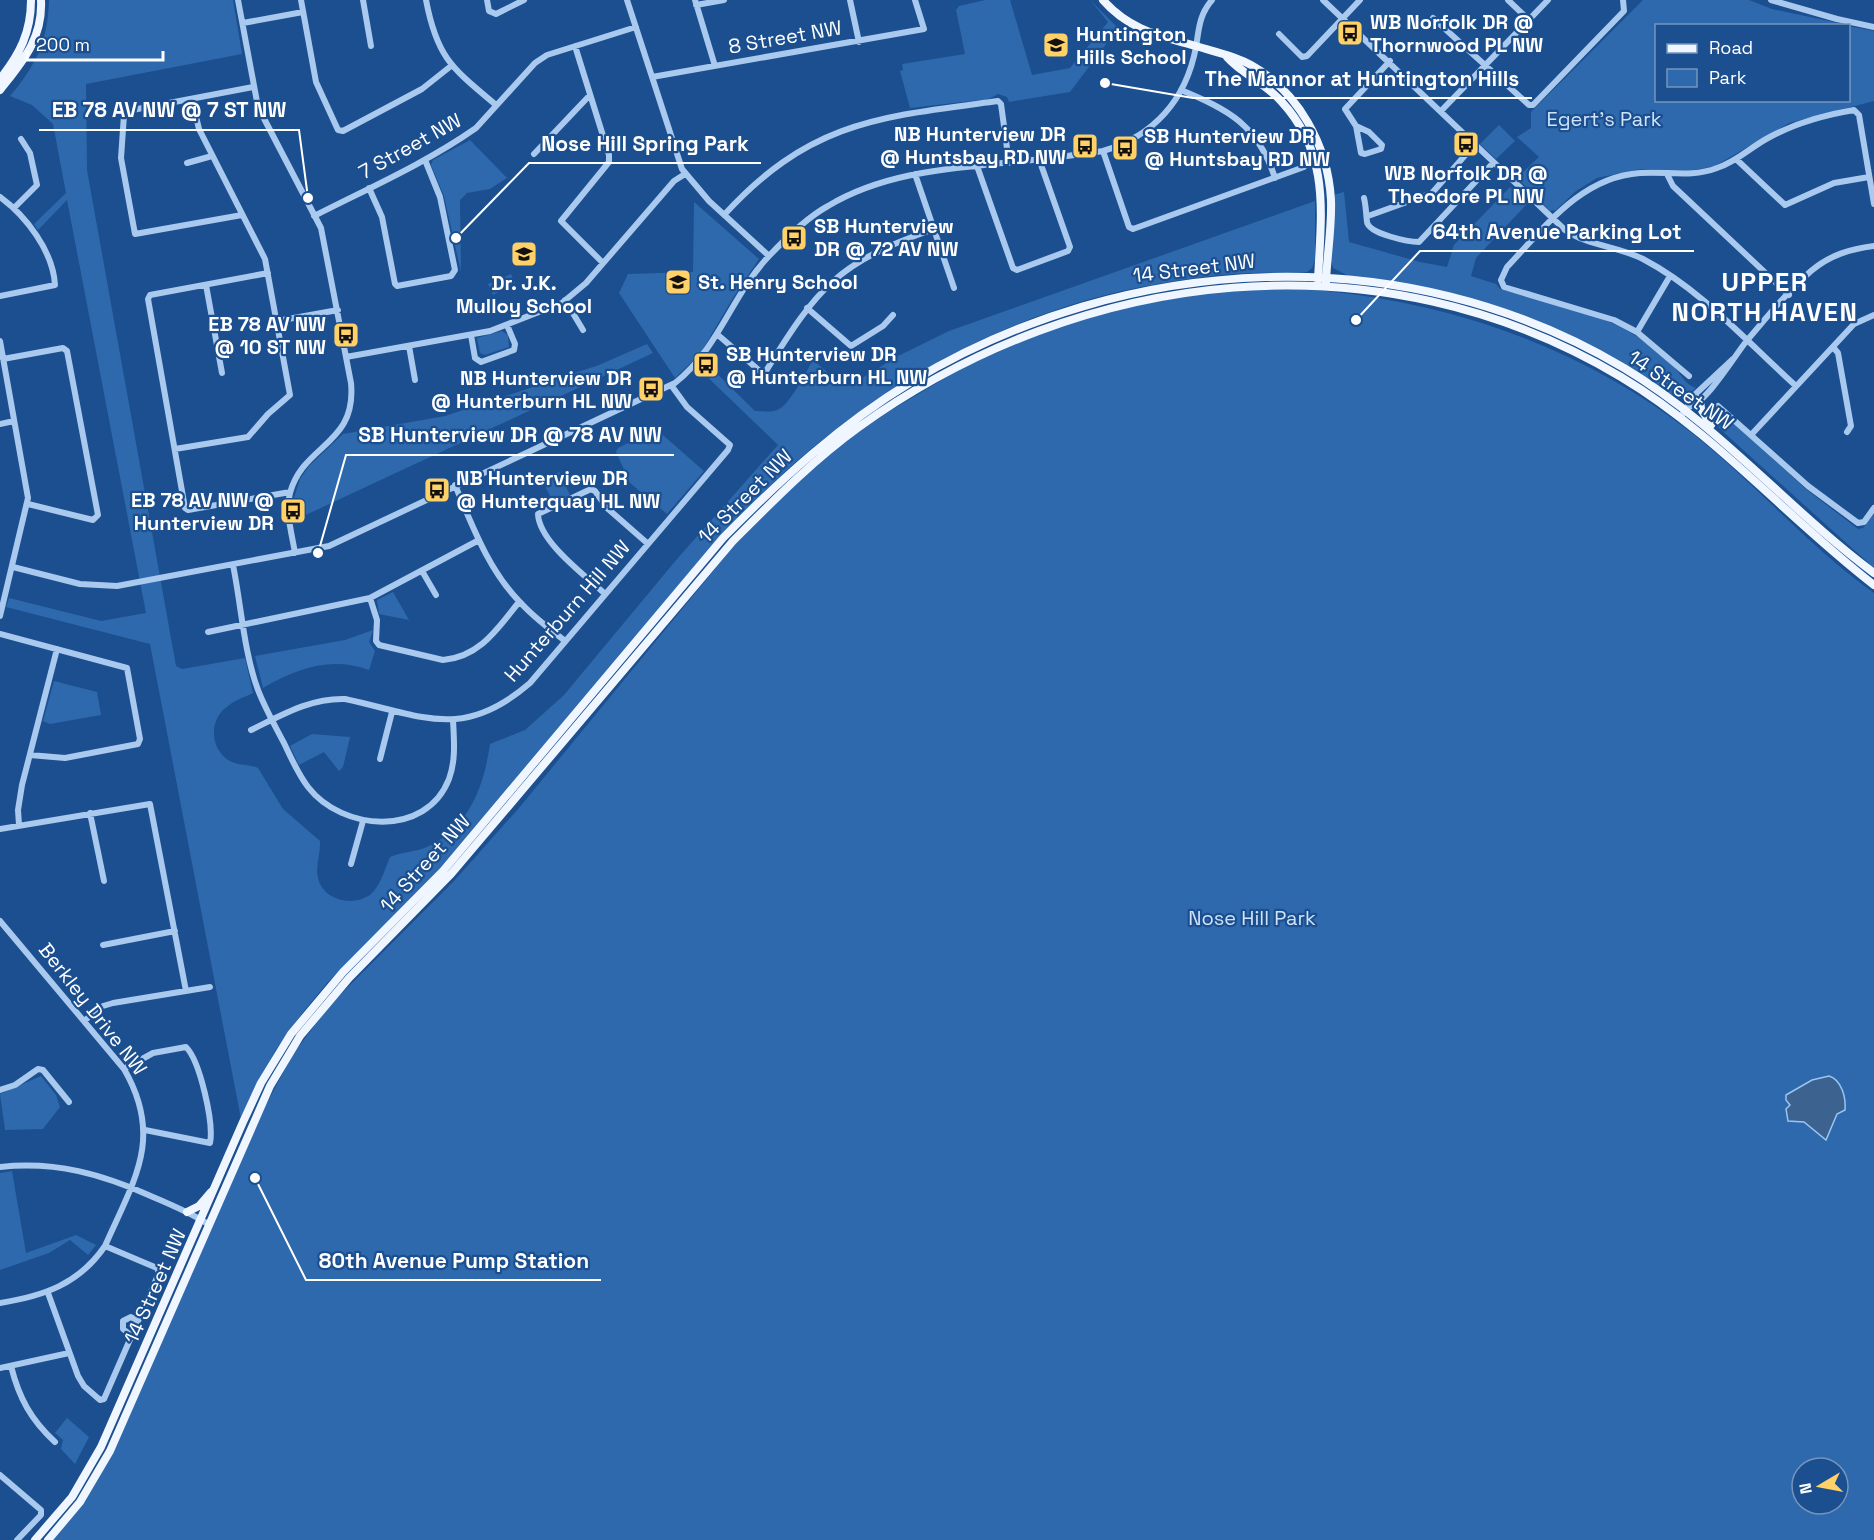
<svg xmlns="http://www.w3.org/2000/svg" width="1874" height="1540" font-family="'Space Grotesk',sans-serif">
<rect width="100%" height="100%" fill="#1b4f8f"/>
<path fill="#2e69ad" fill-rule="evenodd" d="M49,0H233L242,54L86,84L87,170L176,666L182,669L245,658L253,693C245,697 235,700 228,706C208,719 210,750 230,761C239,766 249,764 258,768L283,809L320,841C321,853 315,866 318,878C323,900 353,908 371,894C381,885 385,868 390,857C402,852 415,852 427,847C469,828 484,786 490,744L525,730L564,695L677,559L778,445L699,369L705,362L755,411C762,411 773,413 779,409C790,404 806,372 813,360L844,386H849L898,356L949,331L1315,201V260L1312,268L1307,272C1289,274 1271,272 1253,273C1221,274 1189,278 1158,284C1030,305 909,368 810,450C778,476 750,506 722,535L441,870L328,982L304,1011L275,1051L241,1119L150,644L6,607L9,598L101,621L146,613L67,200L38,230L34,224L66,193L53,124L32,105L10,96C36,66 48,40 49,0Z
M985,0H1010L1032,75L1070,68L1108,22L1090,0L1118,28L1070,92L1009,102L1007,97L998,94L989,99L910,108L900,71L903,70L902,64L965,54L956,10L959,6Z
M1643,0H1749L1772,9L1848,25L1656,26V100H1848V26L1874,31V101L1789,123L1715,166L1689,171L1641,169L1597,178L1576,191L1556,210L1550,211L1519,180V176L1539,157L1517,137L1531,128V112Z
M1499,125L1515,141L1496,159L1480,144Z
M470,140L507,178L490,189L467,193L460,200L461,272L444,196L431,165L433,160Z
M1510,187L1527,204L1476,258L1471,276L1496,284L1500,289C1546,302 1598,311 1638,337C1651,345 1663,356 1674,367C1683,376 1683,383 1696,388L1684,398L1679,399L1594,349L1532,321L1464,297L1347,275L1333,268L1331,260L1333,195L1344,192L1349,242L1420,262L1447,267L1454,245Z
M694,202L759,259L733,298L700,354L675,378L619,293L628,274L693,272Z
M511,274L515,283L493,295L488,284Z
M1221,291C1255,291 1291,288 1325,291C1458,304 1588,351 1693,434C1755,483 1810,548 1874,593V1540H53L86,1500L115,1449L259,1118L293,1054L331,1004L454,881L519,808L742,536L800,479L838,447L883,415L962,368L1055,327L1119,308ZM1802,1468H1838V1504H1802Z
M502,331L508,335L509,347L485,355L480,353L477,338Z
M647,344L653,353L295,520L293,501L300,479L309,466L343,434L445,416L599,365Z
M1709,406L1714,412L1726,416L1807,490L1858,529L1863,528L1874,514V568L1720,429L1703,410Z
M656,429L704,471L667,514L630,483L616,452L618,448Z
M559,472L570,495L553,502L542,480Z
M393,592L409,620L379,614L377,600Z
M373,630L369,642L375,651L369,670C331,656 296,669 263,688L255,656L345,640Z
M54,681L97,692L101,715L50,724L43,721Z
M312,734L350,737L343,767L339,771L324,752L299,765L290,746Z
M41,1076L56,1095L60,1107L43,1129L5,1130L0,1094Z
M12,1171L26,1253L76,1235L96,1245L88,1255L70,1240L49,1253L0,1270V1173Z
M67,1418L89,1437L75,1464L61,1449L63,1440L55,1433Z"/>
<path fill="#3c6290" stroke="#9cc4f0" stroke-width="1.5" d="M1829,1076C1842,1080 1846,1098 1845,1110L1837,1114L1826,1140L1804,1122L1788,1121L1786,1109L1790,1105L1786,1100V1095L1812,1080Z"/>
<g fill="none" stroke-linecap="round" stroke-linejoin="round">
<path stroke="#a9c9ee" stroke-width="6" d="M238,0L258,107L321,228L351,383C357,445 303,444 290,493C285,512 292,534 295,553
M301,0L316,82L338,130L343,131L422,89L451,66
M363,0L371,46
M426,0C437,58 452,68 496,105
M487,0L489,11L496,14L524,0
M627,0L682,169L709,201L769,256
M695,0L715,66
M850,0L859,42
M1323,0L1565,230C1588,246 1618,246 1643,259C1702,290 1747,342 1796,386
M1508,0L1529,20
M1771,0L1837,19L1874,27
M696,5L724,0
M1433,18L1529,105H1533L1624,11L1623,0
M243,23L303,12
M1279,34L1302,57L1307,56L1360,0
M575,46L609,155V162L561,221L603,263
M652,77L924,29L915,0
M1181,90C1229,110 1258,125 1275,178
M1441,111L1548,0
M1356,126L1369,132L1382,145L1381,149L1365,154L1361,153L1356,126L1345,109L1390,61
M1103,151L1129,227L1133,229L1304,167
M534,154L590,95
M1736,159L1785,205L1834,183L1869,177
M187,163L212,156
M977,166L1013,268L1017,270L1068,251L1070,247L1039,159
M915,174L954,288
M1667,174L1673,186L1789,295
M369,188L382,217L395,284L397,286L451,276L455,270L440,197L425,160
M0,197C26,216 53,251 55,285L0,296
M1364,198C1366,206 1366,214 1367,222C1369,234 1409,242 1419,242L1493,163
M14,208L37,185L30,153L21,139
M242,215L135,234L121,158L124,115L127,111L253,87
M724,215C810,121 879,117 998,101L1001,104L1009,163
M314,216C369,188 426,163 476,128L535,63L547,55L636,27
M1368,216L1432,193L1475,144
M268,273L150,295L148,299L185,508L188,510L290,492
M206,285L222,373
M565,300L583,330
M807,308L851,346L883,326L893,315
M277,321L338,310
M1637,332L1670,276
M471,335L475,358L481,362L514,350L515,344L507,325
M718,335L761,372L766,371C818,287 838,262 934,229
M0,341L28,498L0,616
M409,346L415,380
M1833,347L1838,353L1851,426L1847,432
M346,357L490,331L562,303L586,283L674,181L685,174
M3,359L63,348L67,351L98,515L93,520L28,504
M1689,376L1637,332L1614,320L1504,287L1501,280L1507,267C1545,227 1581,177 1640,173C1667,171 1691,178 1717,168C1736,162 1751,147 1768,138C1795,123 1824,115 1854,110L1859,115L1874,204
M1718,406L1808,486L1858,523L1864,522L1874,508
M1688,407C1705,405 1734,357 1745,343C1765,319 1787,292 1811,271C1830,255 1850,249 1874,246
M1681,416L1688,407V401L1733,359
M0,424L14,421
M1751,435L1854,324L1874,315
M175,449L248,437L268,414L290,395L265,259L199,129L192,100
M455,485C472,525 489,571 520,602C533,617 550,629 565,641
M233,565C241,604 244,653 258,690C265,708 275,726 284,743C291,758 298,774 308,787C342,831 426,838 449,779C456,760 454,740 453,720
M13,567L80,584L117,586L329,546L675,383C720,347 731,296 769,256C786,238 806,218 828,206C881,174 943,169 1003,163C1036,160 1070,156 1103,151C1154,136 1186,100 1196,47C1199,29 1199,15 1212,0
M422,571L436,595
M605,594C586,576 539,542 538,514L591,489L595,491L607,508L647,543
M370,598L377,620L376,641L379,645L443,660C480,657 498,628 519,602
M208,632L370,598L479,540
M0,634L127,668L140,739L138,744L65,758L30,755
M251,730C282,715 310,698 345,699C421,715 462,742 530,683L728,450L730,445L687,407L671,385
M380,759L392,712
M90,813L104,881
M19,825L18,810L22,785L57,649
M0,829L150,804L186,991
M351,864L363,821
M0,921L124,1069C164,1138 134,1180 105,1246C79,1284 44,1296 0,1303
M103,945L175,931
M84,1021L103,1006L113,1003L210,987
M124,1069L153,1053L186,1047C200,1061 214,1123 210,1143L145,1130
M0,1090L15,1085L38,1069L43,1070L69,1102
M0,1167C56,1161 102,1174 153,1197C172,1205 191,1213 208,1224
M48,1293L78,1376L84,1386L100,1400L104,1399L159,1273L157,1268L105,1246
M132,1336L123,1329V1321L131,1317L138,1321
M11,1366C19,1398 31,1420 55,1442
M0,1368L69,1353
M0,1475L41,1510V1515L17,1540"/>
<path stroke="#f0f6ff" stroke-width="8" d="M1103,0C1130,31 1162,36 1199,47C1216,52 1235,56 1251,65C1299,92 1328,146 1331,200C1332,228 1327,255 1326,282
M1227,57C1242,74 1265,83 1281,101C1331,155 1321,213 1318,280
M0,79C20,54 31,32 31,0
M0,90C22,62 43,39 41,0
M1700,399L1701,409L1711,425
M187,1212L199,1206L211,1192
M35,1540L72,1497L101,1447L243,1122L261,1083L291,1034L343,972L443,871L723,538C781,479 840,425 911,382C1126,252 1405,237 1624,368C1718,424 1787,508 1874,573
M48,1540L80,1502L110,1451L270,1086L300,1036L349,978L451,874L733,541C773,501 813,460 859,427C1083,266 1380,233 1621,377C1715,433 1787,518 1874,585"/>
</g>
<defs>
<symbol id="bus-square" viewBox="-11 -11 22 22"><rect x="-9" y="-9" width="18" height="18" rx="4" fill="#ffd166" stroke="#1b4f8f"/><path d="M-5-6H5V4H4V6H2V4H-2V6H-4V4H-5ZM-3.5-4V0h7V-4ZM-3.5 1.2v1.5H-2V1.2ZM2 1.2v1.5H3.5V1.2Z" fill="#111"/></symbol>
<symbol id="school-square" viewBox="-11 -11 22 22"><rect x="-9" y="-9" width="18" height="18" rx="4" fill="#ffd166" stroke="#1b4f8f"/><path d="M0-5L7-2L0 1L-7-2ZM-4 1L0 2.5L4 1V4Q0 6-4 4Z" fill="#111"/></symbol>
</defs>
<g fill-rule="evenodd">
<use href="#bus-square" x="1335" y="18" width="30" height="30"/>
<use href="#school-square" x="1041" y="30" width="30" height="30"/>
<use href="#bus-square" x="1451" y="129" width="30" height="30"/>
<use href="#bus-square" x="1070" y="131" width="30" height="30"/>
<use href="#bus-square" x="1110" y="133" width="30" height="30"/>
<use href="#bus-square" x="779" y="223" width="30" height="30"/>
<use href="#school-square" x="509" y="239" width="30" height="30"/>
<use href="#school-square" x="663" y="267" width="30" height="30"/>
<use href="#bus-square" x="331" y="320" width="30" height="30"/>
<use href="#bus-square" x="691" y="350" width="30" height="30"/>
<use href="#bus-square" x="636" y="374" width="30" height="30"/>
<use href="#bus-square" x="422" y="475" width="30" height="30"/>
<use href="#bus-square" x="278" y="496" width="30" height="30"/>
</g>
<g text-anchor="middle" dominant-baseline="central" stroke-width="4.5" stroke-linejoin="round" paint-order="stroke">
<g font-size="20" font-weight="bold" fill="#fff" stroke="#1b4f8f" text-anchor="start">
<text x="1370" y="22">WB Norfolk DR @<tspan x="1370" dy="23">Thornwood PL NW</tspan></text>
<text x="1076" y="34">Huntington<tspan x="1076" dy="23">Hills School</tspan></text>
<text x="1066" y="134" text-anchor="end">NB Hunterview DR<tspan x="1066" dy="23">@ Huntsbay RD NW</tspan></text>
<text x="1144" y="136">SB Hunterview DR<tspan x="1144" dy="23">@ Huntsbay RD NW</tspan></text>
<text x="1466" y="173" text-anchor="middle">WB Norfolk DR @<tspan x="1466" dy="23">Theodore PL NW</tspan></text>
<text x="814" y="226">SB Hunterview<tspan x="814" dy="23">DR @ 72 AV NW</tspan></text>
<text x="698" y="282">St. Henry School</text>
<text x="524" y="283" text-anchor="middle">Dr. J.K.<tspan x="524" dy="23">Mulloy School</tspan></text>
<text x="326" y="324" text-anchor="end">EB 78 AV NW<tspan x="326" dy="23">@ 10 ST NW</tspan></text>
<text x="726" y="354">SB Hunterview DR<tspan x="726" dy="23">@ Hunterburn HL NW</tspan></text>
<text x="632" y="378" text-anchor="end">NB Hunterview DR<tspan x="632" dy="23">@ Hunterburn HL NW</tspan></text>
<text x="456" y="478">NB Hunterview DR<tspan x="456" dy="23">@ Hunterquay HL NW</tspan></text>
<text x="274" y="500" text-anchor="end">EB 78 AV NW @<tspan x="274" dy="23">Hunterview DR</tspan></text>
</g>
<g font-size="20" fill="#fff" stroke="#1b4f8f">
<text transform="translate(785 37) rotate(-10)">8 Street NW</text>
<text transform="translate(410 146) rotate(-29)">7 Street NW</text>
<text transform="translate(1194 268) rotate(-7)">14 Street NW</text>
<text transform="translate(1681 390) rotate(35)">14 Street NW</text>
<text transform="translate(745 496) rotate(-45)">14 Street NW</text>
<text transform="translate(567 611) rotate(-49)">Hunterburn Hill NW</text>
<text transform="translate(425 863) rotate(-48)">14 Street NW</text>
<text transform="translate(93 1009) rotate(52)">Berkley Drive NW</text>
<text transform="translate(155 1286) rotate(-66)">14 Street NW</text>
</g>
<g font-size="20" fill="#cfe3fa" stroke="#1b4f8f">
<text x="1604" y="119">Egert's Park</text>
<text x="1252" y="918">Nose Hill Park</text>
</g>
<g font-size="26" font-weight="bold" letter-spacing="1.5" fill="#fff" stroke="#1b4f8f">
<text x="1765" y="282">UPPER<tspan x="1765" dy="30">NORTH HAVEN</tspan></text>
</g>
</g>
<path fill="none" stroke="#fff" stroke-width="2" d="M1105 83L1193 98H1532M308 198L299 130H39M456 238L529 163H761M1356 320L1420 251H1694M318 553L346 455H674M255 1178L306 1280H601"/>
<g fill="#fff" stroke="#1b4f8f" stroke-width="2">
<circle cx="1105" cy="83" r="6"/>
<circle cx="308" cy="198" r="6"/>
<circle cx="456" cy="238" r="6"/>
<circle cx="1356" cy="320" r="6"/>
<circle cx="318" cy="553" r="6"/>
<circle cx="255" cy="1178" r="6"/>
</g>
<g font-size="21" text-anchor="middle" font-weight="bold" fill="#fff" stroke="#1b4f8f" stroke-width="4.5" stroke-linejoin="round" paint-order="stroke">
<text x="1362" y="86">The Mannor at Huntington Hills</text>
<text x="169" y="117">EB 78 AV NW @ 7 ST NW</text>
<text x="645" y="151">Nose Hill Spring Park</text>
<text x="1557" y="239">64th Avenue Parking Lot</text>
<text x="510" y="442">SB Hunterview DR @ 78 AV NW</text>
<text x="454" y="1268">80th Avenue Pump Station</text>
</g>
<rect x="1655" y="24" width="195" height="78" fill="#1b4f8f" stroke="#7695bc" stroke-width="1.5"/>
<rect x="1667" y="44" width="30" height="9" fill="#f0f6ff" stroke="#7695bc" stroke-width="1.5"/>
<text x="1709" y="54" font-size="18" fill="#ffffff">Road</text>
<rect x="1667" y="69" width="30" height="18" fill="#2e69ad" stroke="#7695bc" stroke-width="1.5"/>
<text x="1709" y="84" font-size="18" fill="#ffffff">Park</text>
<g transform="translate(1820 1486) rotate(260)"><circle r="28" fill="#1b4f8f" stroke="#7695bc" stroke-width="1.5"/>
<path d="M0-4.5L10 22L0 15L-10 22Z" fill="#ffd166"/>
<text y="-9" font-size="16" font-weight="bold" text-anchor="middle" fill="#ffffff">N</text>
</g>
<path d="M27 51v9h136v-9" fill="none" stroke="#ffffff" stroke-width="3"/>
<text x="36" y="51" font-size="18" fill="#ffffff" stroke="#1b4f8f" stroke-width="4.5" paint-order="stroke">200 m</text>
</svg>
